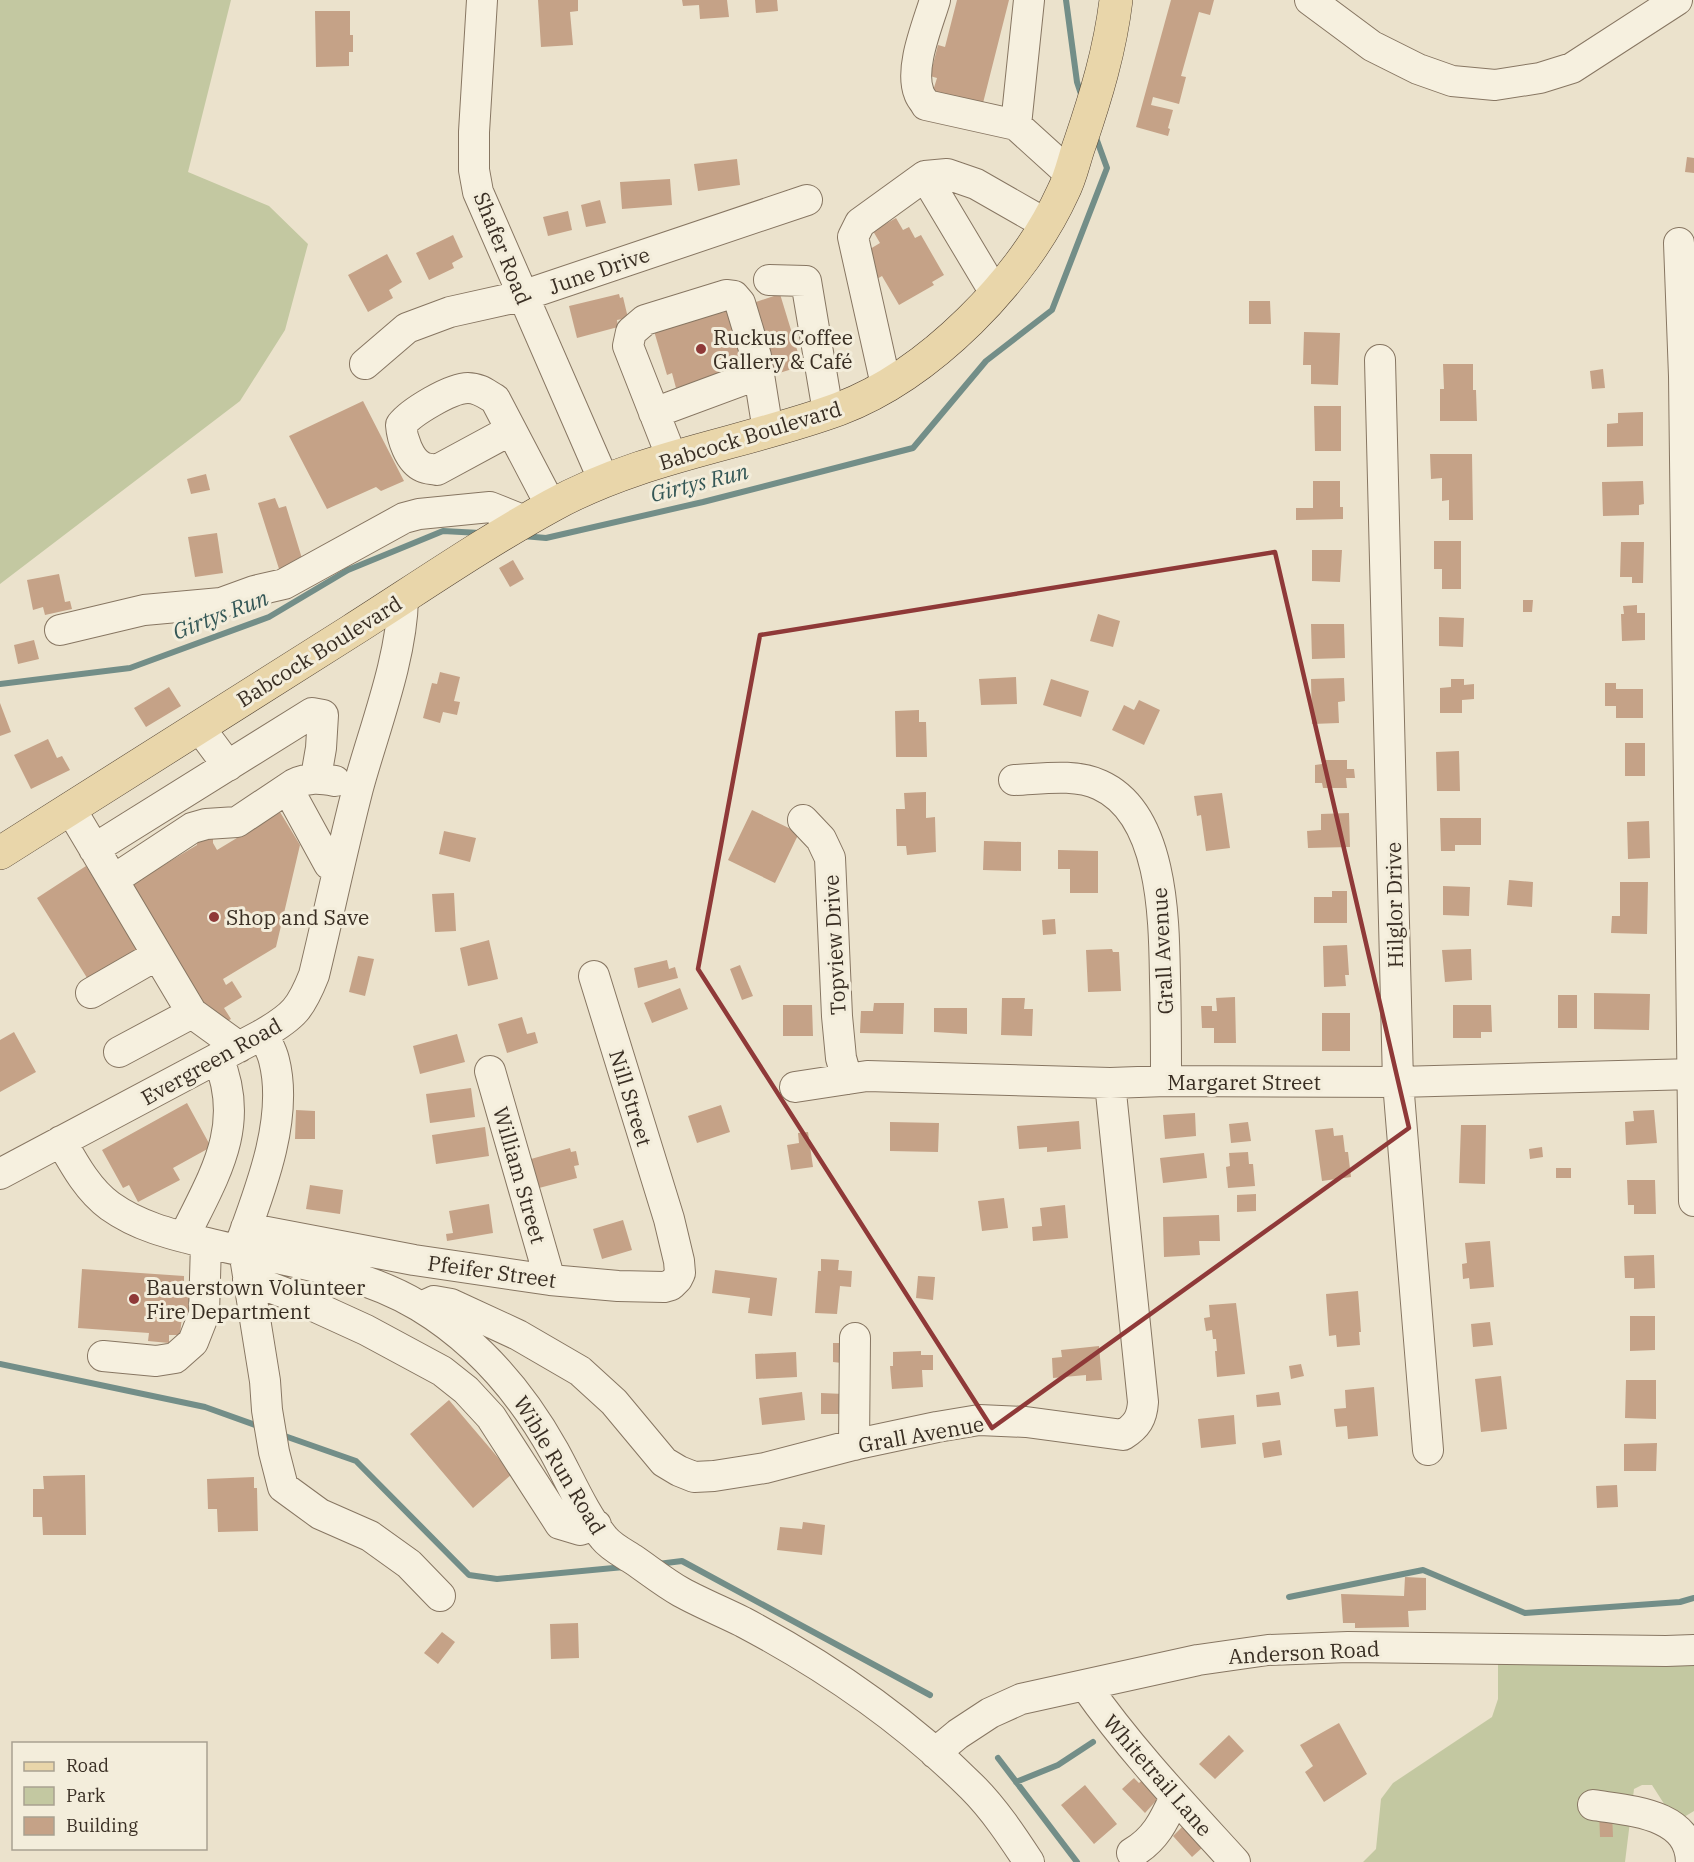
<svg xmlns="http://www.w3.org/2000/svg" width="1694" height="1862" font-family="'IBM Plex Serif',serif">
<rect width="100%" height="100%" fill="#ebe2cc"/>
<path fill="#c3c8a1" d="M0,0H231L188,172L269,206L308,244L285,330L240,401L0,584Z
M1498,1664L1694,1666V1811L1684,1817L1668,1810L1652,1785H1642L1634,1789L1625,1862H1363L1376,1849L1381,1799L1393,1783L1492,1717L1498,1699Z"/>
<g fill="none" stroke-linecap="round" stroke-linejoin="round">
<path stroke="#738e88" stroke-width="6" d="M1066,0L1077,82L1082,97
M523,536L546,538L703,502L913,448L986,361L1052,310L1107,168L1095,135
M0,684L130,668L269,617L348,570L443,531L480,533
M0,1364L205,1407L261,1427
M279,1434L356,1461L469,1575L497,1579L624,1567
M658,1564L682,1561L930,1695
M1289,1597L1423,1570L1525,1613L1680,1602L1694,1598
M998,1758L1077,1862
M1016,1782L1058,1765L1093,1742"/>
</g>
<path fill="#c5a287" d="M538,0H578V11L570,12L573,45L541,47Z
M682,0H727L729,17L700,19L699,5L683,6Z
M755,0H777L778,11L756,13Z
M957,0H1009L983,103L933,91L937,78L930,76L938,45L945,47Z
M1171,0H1214L1210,15L1199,12L1181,76L1186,77L1179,104L1153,97L1151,105L1173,110L1168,128L1170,129L1168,136L1136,127Z
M315,11H350V35H353V52H349V66L316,67Z
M1687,157L1694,158V173L1685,172Z
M737,159L740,185L698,191L694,164Z
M670,179L672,205L622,209L620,182Z
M600,200L606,223L586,227L581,205Z
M568,211L572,230L548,236L543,217Z
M896,218L903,230L909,227L915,238L921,235L944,275L932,282L934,285L899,305L882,276L875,280L860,255L880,243L873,231Z
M453,235L463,257L452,263L454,268L429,280L416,253Z
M387,254L402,282L389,290L393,298L368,312L348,275Z
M619,294L620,298L623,297L628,318L617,320L618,327L577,338L569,306Z
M780,294L802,366L776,374L753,303Z
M1249,301H1270L1271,324H1249Z
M720,310L721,313L731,310L747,368L676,388L672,373L667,375L654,331Z
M1304,332L1340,333L1338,385L1311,384V365H1303Z
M1443,364H1473V390H1476L1477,421H1440V389H1444Z
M1603,369L1605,388L1592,389L1590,371Z
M363,401L404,481L381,491L376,487L327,509L289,436Z
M1314,406H1341V451H1315Z
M1643,412V446L1607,447V424L1618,423V413Z
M1430,454H1472L1473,520H1449V500L1442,501V478L1431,479Z
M206,474L210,490L191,494L187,479Z
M1313,481H1340V507H1343V519L1296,520V508H1313Z
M1643,481L1644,504L1639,505V515L1603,516L1602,482Z
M275,498L279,508L286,506L304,565L280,572L258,503Z
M217,533L223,573L195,577L188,537Z
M1434,541H1461V589H1442V569H1434Z
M1621,542H1644L1643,583H1632V577H1620Z
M1312,550H1342L1340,582L1312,581Z
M513,560L524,579L510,587L499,568Z
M59,574L65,602L70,601L72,609L45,615L43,607L33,610L27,580Z
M1523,600H1533L1532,612H1523Z
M1637,605V613H1645V640L1622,641L1621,614H1624L1623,606Z
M1098,614L1120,621L1113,647L1090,641Z
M1439,617L1464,618L1463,647L1439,646Z
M1311,624H1344L1345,658L1312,659Z
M34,640L39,659L18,664L14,645Z
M440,672L460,677L454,701L460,702L457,715L443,712L440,723L423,718L432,683L437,684Z
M1016,677L1017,704L981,705L979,679Z
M1344,678L1345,701L1338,702L1339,723L1312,724L1311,679Z
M1051,679L1089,691L1081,717L1043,705Z
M1451,679H1464V685L1474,684V699L1462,700V713H1440V688L1451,687Z
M1605,683H1616V689H1643V718H1616V706H1605Z
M169,687L181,706L146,727L134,708Z
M1139,700L1160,710L1144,745L1112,730L1124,705L1134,710Z
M0,703L11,732L0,736Z
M919,710V722H926L927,757H896L895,711Z
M48,739L57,758L62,756L70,770L31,789L14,755Z
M1625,743H1645V776H1625Z
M1459,751L1460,791H1437L1436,752Z
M1322,760H1347V769H1354L1355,778H1346L1347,788H1323L1322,783H1315V765L1322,764Z
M926,792V818L935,817L936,852L907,855L906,846H897L896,809H905L904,793Z
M1222,793L1230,848L1206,851L1201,815L1197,816L1194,796Z
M752,810L799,833L775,883L728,860Z
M280,812L300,845L276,947L223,979L226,985L232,981L242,997L224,1008L231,1019L220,1025L204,1015L127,887L197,845V837H213V843L217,850Z
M1349,813L1350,847L1308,848L1307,831L1321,830V814Z
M1440,818H1481V845H1455V851H1441Z
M1649,821L1650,858L1628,859L1627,822Z
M444,831L476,838L470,862L439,854Z
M984,841L1021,842V871L983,870Z
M1058,850L1098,851V893H1070V869H1058Z
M86,866L139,949L89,981L37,898Z
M1509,880L1533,882L1532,907L1507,905Z
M1620,882H1648L1647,934L1611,933L1612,916H1620Z
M1443,886L1470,887L1469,916L1443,915Z
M1332,891H1347V923H1314V897H1332Z
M454,893L456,931L435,932L432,894Z
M1055,919L1056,934L1043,935L1042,920Z
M489,940L498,979L468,986L460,948Z
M1347,945L1349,975H1345L1346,986L1324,987L1323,946Z
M1112,949L1113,952H1119L1121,991L1088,992L1086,950Z
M1471,949L1472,980L1445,982L1442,950Z
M358,956L374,959L365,996L349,992Z
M667,960L669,969L675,967L678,978L638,988L634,968Z
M740,965L753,996L742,1000L730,969Z
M680,988L688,1009L652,1023L644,1003Z
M1594,993L1650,994L1649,1030L1594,1029Z
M1558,995H1577V1028H1558Z
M1235,997L1236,1043H1214V1028H1202L1201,1006H1212V1011H1217L1216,998Z
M1002,998H1025L1024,1009H1033L1032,1036L1001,1035Z
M874,1003H904L903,1034L860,1033L861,1011H873Z
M783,1005H812L813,1036H783Z
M1453,1005H1491L1492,1032H1481V1038H1453Z
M934,1008H967V1034L934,1032Z
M1322,1013H1350V1051H1322Z
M522,1017L527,1034L535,1032L538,1043L507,1053L498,1024Z
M14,1032L36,1072L0,1092V1040Z
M457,1034L465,1062L420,1074L413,1046Z
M471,1088L475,1117L430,1123L426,1094Z
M187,1103L211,1147L173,1168L180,1180L138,1202L129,1185L123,1188L102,1150Z
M721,1105L730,1132L697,1143L688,1116Z
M296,1110L315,1111V1139H295Z
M1654,1110L1657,1143L1626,1145L1625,1122L1634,1121L1633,1111Z
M1195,1113L1196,1136L1165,1139L1163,1115Z
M1079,1121L1081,1149L1047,1152V1147L1019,1149L1017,1126Z
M890,1122L939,1123L938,1152L890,1151Z
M1248,1122L1251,1141L1231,1143L1229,1124Z
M1461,1125H1486L1485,1184L1459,1183Z
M485,1127L489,1156L436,1164L432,1135Z
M1333,1128L1334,1136L1343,1135L1345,1152H1348L1351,1177L1322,1181L1315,1130Z
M808,1132L813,1167L791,1170L787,1145L799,1143L798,1133Z
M1542,1147L1543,1157L1530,1159L1529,1149Z
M570,1148L571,1152L576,1151L579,1165L574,1166L577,1178L539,1188L531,1159Z
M1248,1152L1249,1164H1253L1255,1186L1228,1188L1226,1167L1230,1166L1229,1153Z
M1204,1153L1207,1178L1163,1183L1160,1158Z
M1556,1168H1571V1178H1556Z
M1627,1180H1655L1656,1214H1634V1205H1628Z
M310,1185L343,1190L340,1214L306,1209Z
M1256,1194V1211L1237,1212V1195Z
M1004,1198L1008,1228L982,1231L978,1201Z
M489,1204L493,1233L447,1241L446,1234L453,1233L449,1211Z
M1065,1205L1068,1238L1033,1241L1032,1227L1042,1226L1040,1208Z
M1219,1215L1220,1241H1199L1200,1255L1164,1257L1163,1217Z
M623,1220L632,1250L602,1259L593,1229Z
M1490,1241L1494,1287L1470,1289L1469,1278L1463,1279L1462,1264L1467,1263L1465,1243Z
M1654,1255L1655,1288L1634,1289V1278H1625L1624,1256Z
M821,1259L839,1260L838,1270L852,1271L851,1287L840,1286L837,1314L815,1313L818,1271H821Z
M82,1269L184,1276V1283H190L188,1316H182L180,1335H169V1343L148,1341L149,1333L78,1328Z
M715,1270L777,1278L772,1316L748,1313L750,1298L712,1293Z
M918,1276L935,1277L933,1300L916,1298Z
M1358,1291L1361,1332H1359L1360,1345L1337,1347L1336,1335L1329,1336L1326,1294Z
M1236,1303L1245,1374L1217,1377L1215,1351H1217L1216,1339H1213L1212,1330L1206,1331L1204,1318L1210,1317L1209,1305Z
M1630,1316H1655V1350L1630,1351Z
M1490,1322L1493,1345L1473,1347L1471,1324Z
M833,1343H843L842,1363L833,1362Z
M1099,1346L1102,1380L1086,1381V1375L1053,1378L1052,1358L1062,1357L1061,1350Z
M921,1351V1355H933V1370H922L923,1387L892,1389L890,1366H893V1352Z
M796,1352L797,1377L756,1379L755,1354Z
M1301,1364L1304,1376L1291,1379L1289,1366Z
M1501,1376L1507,1429L1481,1432L1475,1379Z
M1626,1380H1656V1419L1625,1418Z
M1374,1387L1378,1436L1348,1439L1347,1426L1336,1427L1334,1409L1346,1408L1345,1390Z
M802,1392L805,1420L762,1425L759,1398Z
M1279,1392L1281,1405L1257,1407L1256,1395Z
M821,1393L844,1394V1414H821Z
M449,1400L512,1474L473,1508L410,1434Z
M1234,1415L1236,1444L1201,1448L1198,1419Z
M1280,1440L1282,1455L1264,1458L1262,1443Z
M1657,1443L1656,1471H1624V1444Z
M85,1475L86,1535H43L42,1517H33V1489H44L43,1476Z
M254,1477V1488H257L258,1531L218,1532L217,1509H208L207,1479Z
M1617,1485L1618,1507L1597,1508L1596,1486Z
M803,1522L825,1525L822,1555L777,1550L780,1527L802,1529Z
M1405,1577L1426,1578V1610L1408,1611L1409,1627L1355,1628V1623H1343L1341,1594L1404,1596Z
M578,1623L579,1658L551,1659L550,1624Z
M442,1632L455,1642L438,1664L424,1653Z
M1339,1723L1367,1774L1324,1802L1305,1772L1313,1766L1300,1745Z
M1229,1735L1244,1751L1215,1779L1199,1764Z
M1148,1775L1164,1792L1145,1813L1122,1789L1134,1778L1139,1783Z
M1085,1785L1117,1824L1094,1844L1061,1805Z
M1599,1812H1612L1613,1837H1600Z
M1183,1826L1203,1847L1192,1857L1173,1836Z"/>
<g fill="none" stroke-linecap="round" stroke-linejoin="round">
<defs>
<path id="minor" d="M482,0L474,132V170L478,192L604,481
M935,0C928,24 909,68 919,93C920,97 924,101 926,105L1016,125L1070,174
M1310,0L1372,46L1418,69L1452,81L1495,85L1540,78L1572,68L1677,0
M1016,125L1029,0
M925,176L995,293
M1679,243L1684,376L1694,1201
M769,280L806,281L828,412
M1380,360L1398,1082L1428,1450
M365,364L407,328L450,312L522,296L807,200
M886,385L853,237L860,223L925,176L947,174L976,184L1046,224
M654,413L759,374
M511,430L437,470C433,469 427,469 423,467C409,461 402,438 401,425C411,412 451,388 468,388C479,388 486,394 495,399L551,506
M672,458L628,346L631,332L645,320L726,295L734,296L740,303L756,356L768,431
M60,630L144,610L221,603L254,591L284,584L404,518L419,514L490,507L525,521
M199,727L228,766
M1014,780C1041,779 1075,773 1100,785C1164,814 1164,921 1165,980C1166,1014 1166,1047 1166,1081
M288,789L329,864
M70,808L192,1013L239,1047
M803,820L821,839L830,858L837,1016L841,1058L847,1079
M94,849L312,713L323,715L321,748L316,777
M113,880L192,828L206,824L237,822L294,784C309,777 320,778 335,781
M91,993L157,955
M119,1052L192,1013
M490,1071L550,1280
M795,1087L867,1076L1110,1083L1166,1081L1398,1082L1694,1074
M61,1141C74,1164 88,1190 110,1206C138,1226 170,1234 203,1242C274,1260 354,1267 419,1306C477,1341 521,1392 554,1451C569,1478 584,1514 604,1538C611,1547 625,1554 634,1560C650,1571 665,1583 681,1592C701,1603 723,1612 743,1622C826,1666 906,1721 972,1787C994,1809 1012,1836 1029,1862
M0,1174L263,1034C294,1016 301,1008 314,975C329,913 342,850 358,788C374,729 402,659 403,598
M246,1228L414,1260L550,1280L618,1286L664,1287L671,1285L677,1279L680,1273L679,1261L669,1219L594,976
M184,1237C213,1177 247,1127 218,1058
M240,1245C260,1191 289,1118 274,1060C272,1051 267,1043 263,1034
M246,1263L265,1381L267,1410L274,1452L283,1487L320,1514L370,1536L409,1564L440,1596
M248,1279L285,1293L366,1330L442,1371L466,1390L491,1417L560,1524L580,1530L596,1525
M421,1307L434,1301L451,1304L518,1335L580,1371L614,1402L664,1462L679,1471L694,1477L714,1476L765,1468L857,1444L937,1427L979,1420L1026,1422L1123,1435C1137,1426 1142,1418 1143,1402L1110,1083
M103,1356L156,1361L175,1358L193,1342L204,1314L206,1243
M854,1445L855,1338
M1085,1685C1129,1748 1183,1805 1235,1862
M935,1753L958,1734L990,1713L1021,1699L1198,1660L1268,1650L1348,1647L1666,1651L1694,1650
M1593,1805C1630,1811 1690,1813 1691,1862
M1132,1853C1155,1840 1164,1821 1175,1797"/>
<path id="major" d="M0,853C117,779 234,705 351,631C417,589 482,544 551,506C641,456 744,444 839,409C929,375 1023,280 1063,192C1071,177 1074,159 1080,143C1096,96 1110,50 1116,0"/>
</defs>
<use href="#minor" stroke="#877662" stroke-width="32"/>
<use href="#major" stroke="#554535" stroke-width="34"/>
<use href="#minor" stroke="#f6f0df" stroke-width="30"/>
<use href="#major" stroke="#e9d6aa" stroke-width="33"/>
</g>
<path fill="none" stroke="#8f3938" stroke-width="4.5" stroke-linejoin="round" d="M1275,552L1409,1128L992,1428L698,969L760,635Z"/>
<g fill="#8f3938" stroke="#f3eddb" stroke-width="2">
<circle cx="701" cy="349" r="6"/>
<circle cx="214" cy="917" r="6"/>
<circle cx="134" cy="1299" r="6"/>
</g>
<g text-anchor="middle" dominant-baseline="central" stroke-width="6" stroke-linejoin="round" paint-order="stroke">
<g font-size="21" fill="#392e23" stroke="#f3eddb">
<text transform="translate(503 248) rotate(68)">Shafer Road</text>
<text transform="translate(599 270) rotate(-19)">June Drive</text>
<text transform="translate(750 435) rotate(-17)">Babcock Boulevard</text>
<text transform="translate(319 651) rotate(-32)">Babcock Boulevard</text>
<text transform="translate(1394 905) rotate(-91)">Hilglor Drive</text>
<text transform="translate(834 945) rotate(-93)">Topview Drive</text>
<text transform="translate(1162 951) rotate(-93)">Grall Avenue</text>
<text transform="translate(211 1061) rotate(-29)">Evergreen Road</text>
<text x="1244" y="1082">Margaret Street</text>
<text transform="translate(631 1098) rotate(73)">Nill Street</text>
<text transform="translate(520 1175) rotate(74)">William Street</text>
<text transform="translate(492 1271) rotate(8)">Pfeifer Street</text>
<text transform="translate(921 1434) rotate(-10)">Grall Avenue</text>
<text transform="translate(560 1465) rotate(59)">Wible Run Road</text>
<text transform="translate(1304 1652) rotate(-3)">Anderson Road</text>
<text transform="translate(1158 1775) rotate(49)">Whitetrail Lane</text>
</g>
<g font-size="21" fill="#392e23" stroke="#f3eddb" text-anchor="start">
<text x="713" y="337">Ruckus Coffee<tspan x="713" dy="24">Gallery &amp; Café</tspan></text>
<text x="226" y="917">Shop and Save</text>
<text x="146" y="1287">Bauerstown Volunteer<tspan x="146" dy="24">Fire Department</tspan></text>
</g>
<g font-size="22" font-style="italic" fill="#345756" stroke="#f3eddb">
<text transform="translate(699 482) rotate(-14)">Girtys Run</text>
<text transform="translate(220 614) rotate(-21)">Girtys Run</text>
</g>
</g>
<rect x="12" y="1742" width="195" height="108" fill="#f3eddb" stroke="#a9a191" stroke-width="1.5"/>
<rect x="24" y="1762" width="30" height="9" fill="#e9d6aa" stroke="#a9a191" stroke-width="1.5"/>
<text x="66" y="1772" font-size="18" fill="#392e23">Road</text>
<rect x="24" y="1787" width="30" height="18" fill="#c3c8a1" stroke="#a9a191" stroke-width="1.5"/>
<text x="66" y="1802" font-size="18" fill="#392e23">Park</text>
<rect x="24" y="1817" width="30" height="18" fill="#c5a287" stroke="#a9a191" stroke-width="1.5"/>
<text x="66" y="1832" font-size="18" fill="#392e23">Building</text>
</svg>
